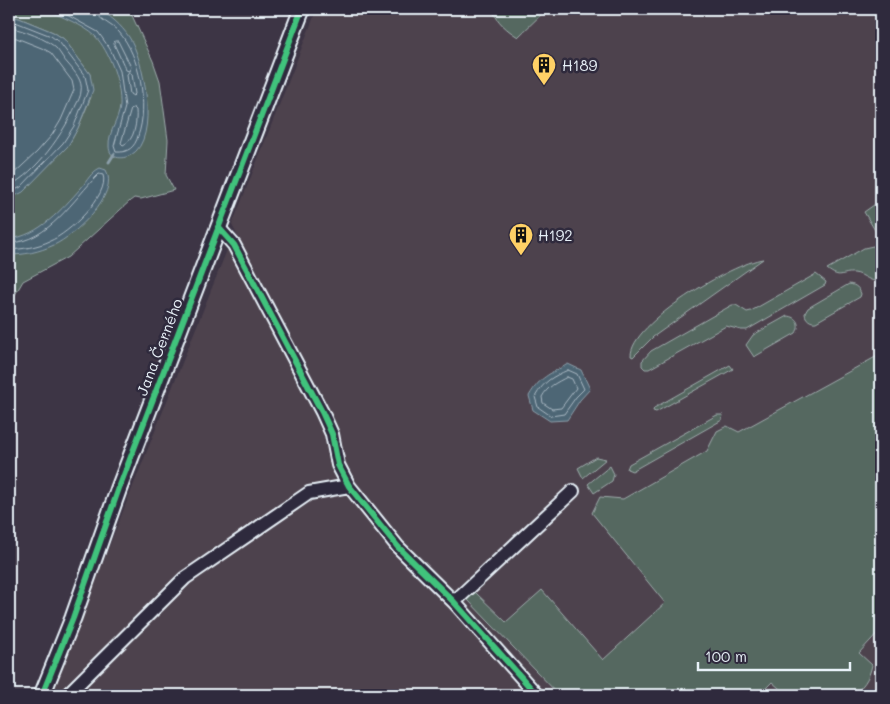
<svg xmlns="http://www.w3.org/2000/svg" width="890" height="704" font-family="Mali,sans-serif">
<rect width="100%" height="100%" fill="#3d3545"/>
<filter id="ink" filterUnits="userSpaceOnUse"><feTurbulence type="fractalNoise" baseFrequency=".02" numOctaves="2"/><feDisplacementMap in="SourceGraphic" scale="10" xChannelSelector="R" yChannelSelector="G"/><feConvolveMatrix kernelMatrix="1 2 1 2 8 2 1 2 1" color-interpolation-filters="sRGB"/></filter>
<g filter="url(#ink)">
<path fill="#4e424e" d="M317,9H881V695H50L227,250L240,241L232,225Z"/>
<path fill="#556860" stroke="#9eacac" d="M9,9H129L153,61L160,81L168,140L166,175L174,190L141,199L134,198L130,201L68,257L23,281L9,305V199L23,191L68,146L78,128L91,97L90,74L64,39L53,32L19,18L9,16Z
M492,9H547L518,37C507,30 497,22 492,9Z
M881,200V230L876,232L864,212Z
M873,246L881,249V280C870,284 865,274 854,273C841,272 841,280 827,269L864,248Z
M763,259L653,337L633,357L631,356C630,323 733,263 763,259Z
M816,274L826,282L825,285L747,330H741L726,326L649,369H645L642,366V361L651,351L732,305H736L747,312L751,311Z
M849,284C856,285 859,288 861,294L860,297L816,322C811,323 805,319 805,313L808,308Z
M787,316C797,317 801,324 796,333L754,357L746,345L753,335Z
M881,354V629L859,653L872,665C869,679 863,688 851,695H787L772,682L759,695H559L467,599L475,592L506,622L542,590L603,660L665,603L592,513L600,497L623,499L707,451L717,431L727,426L739,432Z
M730,365L733,369L656,412L653,411L654,408Z
M717,415H723L722,420L632,471L627,469L629,464Z
M596,457L606,459L583,478L578,468Z
M610,466L614,474L612,481L594,493L588,484Z"/>
<path fill="#4d6675" stroke="#8b9ea9" d="M45,9C56,9 90,6 98,10C109,14 122,26 129,37C144,59 160,139 131,155C122,160 109,159 109,146C108,132 119,120 120,106C121,84 110,52 95,36C84,25 59,16 45,9Z
M9,16L19,18L53,32L64,39L90,74L93,90L78,128L68,146L23,192L9,199Z
M100,168L106,170C120,194 74,236 54,245C39,252 24,255 9,255V239C39,236 62,209 81,188C87,181 91,172 100,168Z
M568,364L581,370L590,389L580,400L567,420L550,421L533,410L529,396C541,376 548,375 568,364Z"/>
<g fill="none" stroke-linecap="round" stroke-linejoin="round">
<path stroke="#aab9c4" stroke-width="1" d="M56,9L98,32L110,49L120,71L125,107L114,146L116,152C128,153 135,147 138,136C149,106 140,56 119,32C113,25 96,19 95,9
M9,21L18,23L51,36L60,43L85,76L88,90L74,126L63,143L21,187L9,193
M9,27C22,30 48,39 57,49C61,54 64,60 68,64C75,72 83,81 81,91C81,96 78,101 76,105C63,134 37,172 9,186
M9,35L44,49L51,53L72,81L74,90L61,120L52,135L37,152L9,178
M115,41H118L131,67L129,71L126,70L114,44Z
M129,72L132,74L135,94L133,96L130,94L127,75Z
M134,108L136,110C137,121 135,141 123,145L121,143L131,109Z
M9,243C49,242 73,199 99,174L103,175C110,195 68,234 50,241C37,247 23,249 9,250
M568,370L577,374L584,389L576,397L564,414L551,416L538,407L535,397C544,381 552,377 568,370Z
M567,377L572,379L576,388L561,408L552,409L543,403L542,397C548,386 556,383 567,377Z"/>
<path stroke="#8b9ea9" stroke-width="3" d="M109,162L114,154"/>
<defs>
<path id="minor" d="M218,227L234,245L322,412L332,434L338,465L349,486L398,547L454,602L537,695
M454,602L573,491
M67,695L185,578L309,493L349,486"/>
<path id="tertiary" d="M42,695L73,618L119,488L302,9"/>
</defs>
<use href="#minor" stroke="#e8f1f8" stroke-width="16"/>
<use href="#tertiary" stroke="#e8f1f8" stroke-width="19"/>
<use href="#minor" stroke="#2f2a3d" stroke-width="12"/>
<use href="#tertiary" stroke="#2f2a3d" stroke-width="15"/>
<defs>
<path id="cycleway" d="M218,227L234,245L322,412L332,434L338,465L349,486L398,547L454,602L537,695
M42,695L73,618L119,488L302,9"/>
</defs>
<use href="#cycleway" stroke="#2f2a3d" stroke-width="9"/>
<use href="#cycleway" stroke="#40c37c" stroke-width="6"/>
</g>
</g>
<defs>
<symbol id="building-pin" viewBox="-11 -11 22 30"><path d="M0 17L-7.5 6A9.5 9.5 0 1 1 7.5 6Z" fill="#ffd166" stroke="#2f2a3d"/><path d="M-4-6H4V6H1V3H-1V6H-4ZM-2.5-4.3h1.7v1.8h-1.7ZM.8-4.3h1.7v1.8H.8ZM-2.5-1h1.7V.8h-1.7ZM.8-1h1.7V.8H.8Z" fill="#111"/></symbol>
</defs>
<g fill-rule="evenodd">
<use href="#building-pin" x="530" y="51" width="28" height="38"/>
<use href="#building-pin" x="507" y="221" width="28" height="38"/>
</g>
<g text-anchor="middle" dominant-baseline="central" stroke-width="5" stroke-linejoin="round" paint-order="stroke">
<g font-size="15" fill="#e8f1f8" stroke="#2f2a3d" text-anchor="start">
<text x="562" y="65">H189</text>
<text x="538" y="235">H192</text>
</g>
<g font-size="15" fill="#e8f1f8" stroke="#2f2a3d">
<text transform="translate(159 347) rotate(-69)">Jana Černého</text>
</g>
</g>
<rect width="890" height="704" fill="none" stroke="#2f2a3d" stroke-width="30"/>
<rect x="15" y="15" width="860" height="674" fill="none" stroke="#e8f1f8" stroke-width="2" filter="url(#ink)"/>
<path d="M698 662v8h152v-8" fill="none" stroke="#e8f1f8" stroke-width="2.5"/>
<text x="705" y="662" font-size="15" fill="#e8f1f8" stroke="#2f2a3d" stroke-width="4" paint-order="stroke">100 m</text>
</svg>
